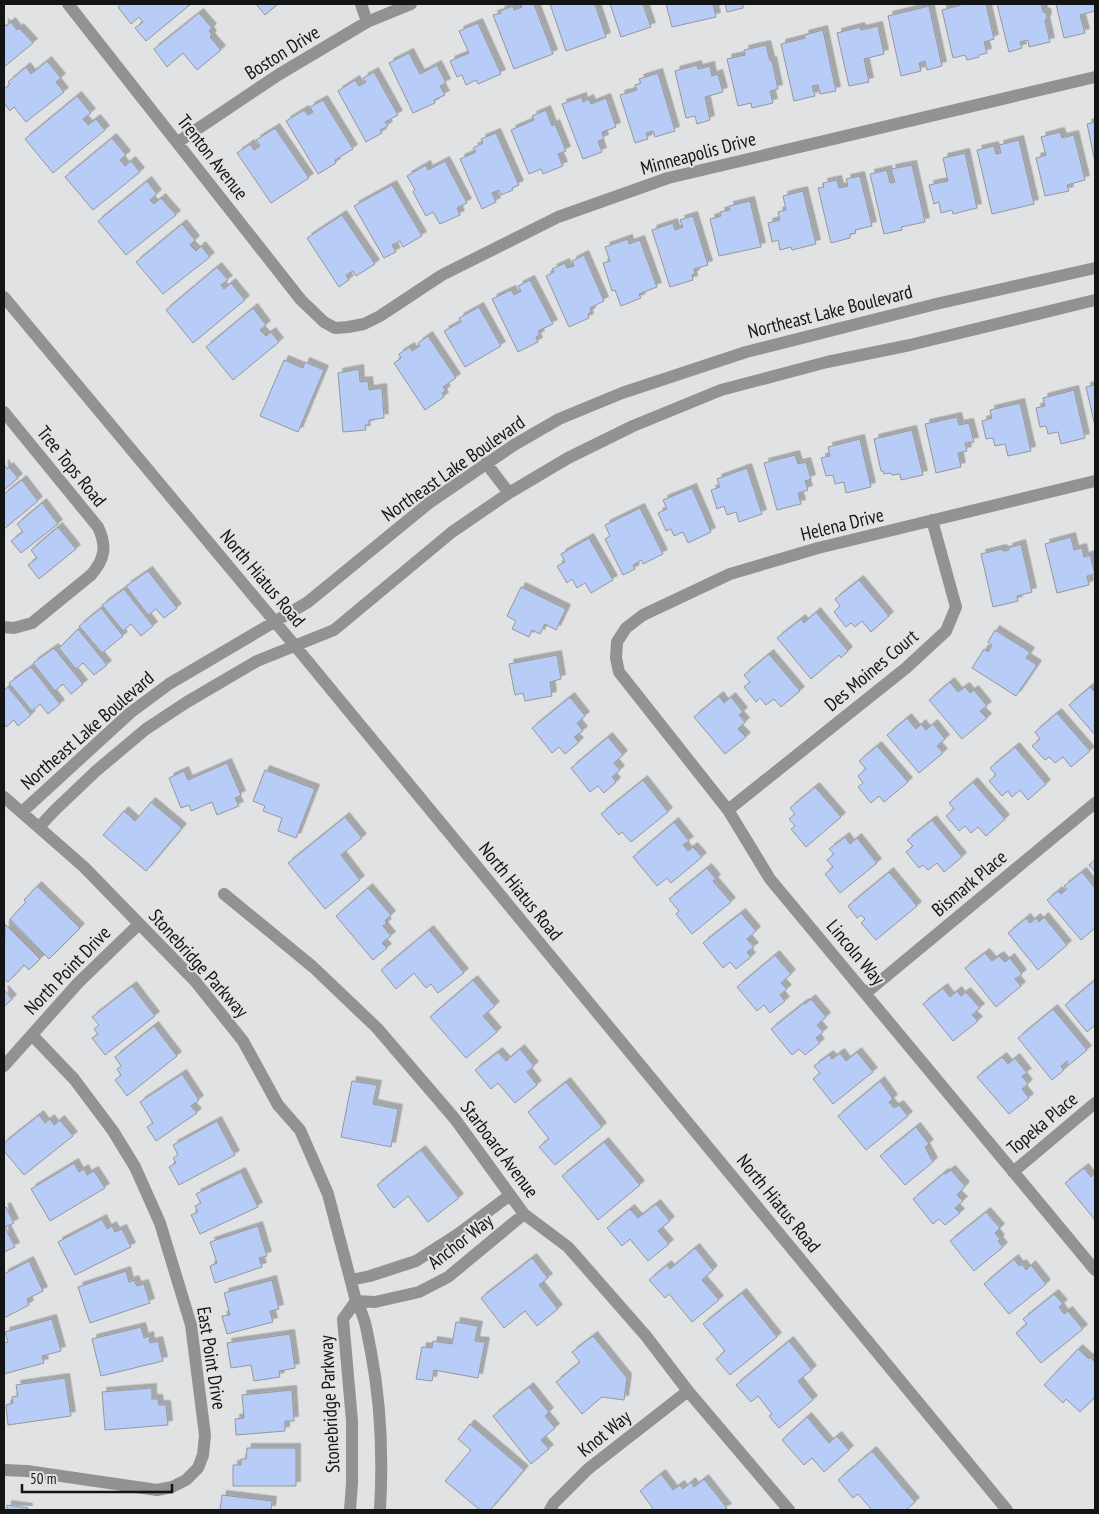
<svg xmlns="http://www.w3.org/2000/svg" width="1099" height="1514" font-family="'PT Sans Narrow',sans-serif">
<defs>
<filter id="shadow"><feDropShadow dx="4.5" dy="-4.5" stdDeviation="0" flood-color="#0004"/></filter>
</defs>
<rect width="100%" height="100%" fill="#e1e2e4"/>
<path fill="#b7ccf7" stroke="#969799" filter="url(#shadow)" d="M122,4H191L146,41L135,28L143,22L139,17L131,24L118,7Z
M256,4H278L265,15Z
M521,4H534L553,54L514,69L493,15L501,13L500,11L513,6L514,10L522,7Z
M550,4H595L606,37L566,51Z
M610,4H643L651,27L621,37Z
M666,4H713L716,17L672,27Z
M725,4H745H743V8L727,12Z
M961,4H986L994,39L984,42L987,53L979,55V57L967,60L965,55L953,58L942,10L961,5Z
M997,4H1041L1043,12L1046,13L1047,18L1045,21L1050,42L1029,47L1028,40L1020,42L1022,48L1009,52Z
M1056,4H1095V11L1080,15L1085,33L1064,38Z
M929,6L942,66L927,70L925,61L919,63L921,71L901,76L888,16Z
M199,13L212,28L209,31L212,35L210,37L221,50L197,70L183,53L167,67L154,49Z
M11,22L17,30L19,28L33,43L4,67V23L6,26Z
M478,23L501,74L478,84L476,80L466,85L462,75L457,77L450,61L469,53L459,31Z
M878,26L884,54L864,59L869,82L849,86L837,33L860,27L861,30Z
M823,30L836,91L820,94L818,85L812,86L815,96L794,101L781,44L805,38L804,35Z
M766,45L770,61H772L778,89L770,91L773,103L752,108L751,103L738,106L727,59L745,55L744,50Z
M409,53L420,74L437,65L446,83L440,86L445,95L434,100L435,103L413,113L389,63Z
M47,61L61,78L56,82L64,92L26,122L14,107L10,111L4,103V89L10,84L8,82L26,67L31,74Z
M697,65L698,69L710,66L712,76L718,74L723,92L705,97L710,120L697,124L695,116L686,118L675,71Z
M374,72L398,115L385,122L388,126L380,130L382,133L366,142L338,91L355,80L359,86L366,82L363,78Z
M658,73L675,131L655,137L653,131L646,133L648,139L635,143L620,95L637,90L635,85L641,83L639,79Z
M77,96L91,113L83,119L88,125L96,119L105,130L53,173L25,139Z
M582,97L583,102L589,99L591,104L606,98L616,127L602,132L604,139L598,141L602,152L583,159L562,104Z
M323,100L353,149L335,160L336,163L318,174L286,121L304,110L308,115L313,112L310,107Z
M546,110L552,126L555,124L566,151L558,154L563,166L543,174L541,169L529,174L511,130L534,120L532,116Z
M1095,122V162L1087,124Z
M275,128L309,178L271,203L237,153L250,144L254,150L260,146L256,140Z
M1060,132L1062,138L1074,135L1085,180L1067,185L1069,191L1045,196L1036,158L1046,155L1041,137Z
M496,133L519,185L512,188L513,190L501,195L499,190L492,193L496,202L482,209L460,159L476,152L473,148L483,143L481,139Z
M112,138L126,155L120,160L125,166L131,161L140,172L93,210L65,177Z
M1019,140L1034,204L992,214L977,150L994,146L996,154L1001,153L999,145Z
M965,153L977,208L953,214L952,210L941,213L939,202L934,204L929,185L948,181L943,158Z
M445,161L467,203L457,208L460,215L440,224L433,212L426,216L413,192L415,190L407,176L426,165L428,170Z
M912,165L925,222L901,227L902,230L884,234L870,174L887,170L890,183L895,182L891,169Z
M860,176L872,226L855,230L856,233L850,234V238L831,243L818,188L824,187L823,183L837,180L839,188L848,186L846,179Z
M147,181L157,194L150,200L154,204L161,198L176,215L126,255L98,221Z
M392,185L422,236L403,247L400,241L392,245L396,252L384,258L354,206Z
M803,191L816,244L792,250L791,247L780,250L778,240L772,242L768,223L780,220L778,212L786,210L783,196Z
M750,201L761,247L719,256L710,219L721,216L720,212L730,210L729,206Z
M342,215L375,264L356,276L353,271L346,275L349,280L339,287L307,238Z
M693,216L708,265L694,269L695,274L692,275L693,280L670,287L652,230L673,223L675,230L683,227L680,220Z
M182,224L195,240L190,245L196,251L201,246L210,257L163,294L136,262Z
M628,239L629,244L640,240L657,287L639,294L641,298L621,306L615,290L612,291L603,263L610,261L605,247Z
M584,255L604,301L590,308L591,312L588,314L589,318L569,327L546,276L554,272L552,269L565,263L567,268L574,266L572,261Z
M217,267L228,280L221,285L224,289L231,283L245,300L193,343L166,310Z
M530,280L553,324L538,331L540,335L536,337L538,342L518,352L492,299L511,290L514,295L521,291L518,286Z
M479,307L501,346L465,367L444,331L461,322L459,318Z
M253,308L266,325L260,330L266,336L271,332L279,342L233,380L206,347Z
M428,336L456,378L443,387L446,390L442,393L444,397L425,410L394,363L401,358L399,354L410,347L412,351L420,346L418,343Z
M284,360L303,368L305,362L324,370L298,432L260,416Z
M359,369L360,382L368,381L369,390L382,388L384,418L369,420V425H365L366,430L343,432L338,373Z
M1095,385V426L1086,387Z
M1074,390L1085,438L1061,444L1058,432L1048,434L1046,426L1040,427L1036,408L1045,406L1043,398Z
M1020,403L1031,451L1008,456L1005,444L995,446L993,438L986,439L982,421L992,418L990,410Z
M957,417L959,425L969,423L974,442L965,443L967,451L958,453L961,467L936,473L925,424Z
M912,430L923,475L901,480L900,474L892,475L891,473L884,474L883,471H881L874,439Z
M860,439L871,487L846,493L844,482L835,484L833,475L826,476L821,458L830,456L828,447Z
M795,455L798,464L806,462L811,479L805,481L808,490L798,493L801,504L777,510L764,463Z
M4,464L7,469L9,467L18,478L4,490Z
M747,468L762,514L739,522L736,512L727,515L724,506L717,509L711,490L720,487L717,479Z
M22,480L38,501L4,529V494Z
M692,488L711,532L688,543L683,532L674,536L671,529L666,531L658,513L667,509L663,500Z
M42,503L58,524L21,553L11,541L23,532L17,524Z
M640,508L663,554L643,564L641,560L633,565L635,569L623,575L605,539L610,536L605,525Z
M58,527L76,549L39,579L28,565L37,558L31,550Z
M1071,537L1074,550L1082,548L1084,557L1090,555L1095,574L1087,576L1089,585L1057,593L1045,544Z
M589,538L613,580L591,593L585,583L577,588L572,579L567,583L557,566L565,562L561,554Z
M1021,544L1032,592L1017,596L1018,601L993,607L981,554L1002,549L1003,551L1009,550L1008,548Z
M148,571L177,608L164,618L156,609L148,615L126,586Z
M859,580L889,616L871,632L862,621L855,627L851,623L846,627L834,612L840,606L835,599Z
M521,587L566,609L556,630L545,624L540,634L532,630L529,637L512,629L516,621L507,616Z
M124,589L153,626L141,636L131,624L123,631L102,605Z
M101,608L123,636L102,653L79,626Z
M816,612L848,651L841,658L839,655L811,679L777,638L801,619L804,623Z
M78,629L107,665L94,675L83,663L76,669L59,648Z
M995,630L1030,652L1026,658L1037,665L1016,696L972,668L984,649L988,652L992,645L988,642Z
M54,648L83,684L71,694L63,684L55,691L33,663Z
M769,654L800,691L781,707L774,699L766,705L760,698L756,702L744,687L750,682L744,675Z
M557,655L561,679L550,682L552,696L525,701L523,693L515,695L509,664Z
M31,667L60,704L48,714L40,704L32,711L9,683Z
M950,682L958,692L965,687L970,693L974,690L987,706L980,711L987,718L962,739L929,700Z
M8,687L31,715L18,726L14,720L6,727L4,724V690Z
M1090,687L1095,692V735L1069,705Z
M719,696L724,703L731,697L743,712L739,715L745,722L738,729L746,737L725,754L694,717Z
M570,697L585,716L577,723L583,731L574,737L579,742L565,754L559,747L552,753L532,728Z
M1057,713L1090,751L1071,767L1063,757L1055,763L1049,757L1045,760L1032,746L1040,739L1035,732Z
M907,718L916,729L921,724L926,730L933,724L945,739L937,746L943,753L919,773L887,735Z
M608,737L623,755L614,763L620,770L612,777L616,782L604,793L598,786L590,792L571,768Z
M877,746L908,782L884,802L879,796L871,803L858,787L863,783L858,776L866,769L859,761Z
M1015,747L1046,784L1028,800L1020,790L1012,797L1008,791L1002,796L989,781L996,775L990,768Z
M227,763L241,795L235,798L239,806L217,815L212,802L191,811L189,805L181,808L169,778L184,771L188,780Z
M265,770L315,789L296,838L278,831L282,818L263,811L265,806L253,801Z
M643,780L668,812L631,842L622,832L619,835L601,814Z
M973,782L1005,819L986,836L978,827L971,833L965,826L959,831L946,816L954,809L949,803Z
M815,787L841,817L806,847L791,829L795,826L789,819L795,814L790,808Z
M151,802L182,828L146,871L103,835L124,811L135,821Z
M345,817L362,838L341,855L360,880L325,909L288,863Z
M932,820L962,857L944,872L937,863L928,870L923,865L919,868L906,852L913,846L907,840Z
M674,822L689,841L683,845L688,851L693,847L702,857L671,883L667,878L657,886L633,857Z
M845,837L850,844L857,838L877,863L840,893L825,874L833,867L827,860L834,854L829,849Z
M1095,860V872L1089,865Z
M707,868L716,879L713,881L731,902L692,934L676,914L679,911L669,899Z
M889,872L917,906L876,940L861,923L865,919L861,915L857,918L848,906Z
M1082,872L1095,888V928L1081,940L1047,900L1058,891L1061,894L1067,889L1064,886Z
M37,886L80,928L49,959L10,919L26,902L24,900Z
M368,888L391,915L385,921L387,923L383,926L391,936L382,943L387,948L373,960L336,916Z
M741,913L756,931L747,939L754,947L747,952L751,957L736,969L730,962L723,968L703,943Z
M1044,917L1067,945L1038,970L1008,933L1026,918L1030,923L1036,918L1039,922Z
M5,924L40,959L29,970L24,965L8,982L4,979Z
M429,930L464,973L438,993L431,984L426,988L414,973L396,989L381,970Z
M985,953L992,961L999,956L1005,962L1010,958L1022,974L1015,979L1021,986L996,1007L965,968Z
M775,955L791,974L781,983L787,989L780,995L785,1001L770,1013L764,1005L757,1011L737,987Z
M473,980L495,1006L483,1016L497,1032L466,1058L430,1017Z
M1095,980V1027L1094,1026L1087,1032L1065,1005Z
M132,986L155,1016L105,1055L92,1038L98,1034L94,1029L99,1025L92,1017Z
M943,988L950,997L957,991L961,996L966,992L980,1008L972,1015L978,1021L953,1041L923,1004Z
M4,990L12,999L4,1007Z
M811,999L826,1017L817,1025L823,1032L816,1038L820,1043L805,1055L799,1049L792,1055L771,1029L804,1003L805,1004Z
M1053,1009L1087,1050L1069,1065L1067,1061L1061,1066L1064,1070L1052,1080L1018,1038Z
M154,1026L177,1056L127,1096L115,1080L121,1075L117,1069L121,1066L115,1057Z
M520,1049L534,1066L527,1072L537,1085L515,1103L498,1083L491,1089L475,1070L498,1052L506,1061Z
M857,1052L873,1072L833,1104L813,1079L820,1073L814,1066L829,1055L832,1059L840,1053L846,1061Z
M1002,1057L1008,1064L1015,1058L1027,1073L1022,1076L1028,1084L1022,1089L1029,1098L1009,1114L977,1077Z
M182,1074L199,1100L191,1106L197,1113L156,1141L147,1127L153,1123L140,1102Z
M352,1081L377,1085L373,1104L398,1109L391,1147L341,1137Z
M880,1081L893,1099L889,1102L894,1108L899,1105L908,1116L866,1150L838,1116Z
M566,1082L602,1127L555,1165L539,1147L549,1139L528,1112Z
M39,1115L45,1123L50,1119L54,1125L60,1120L73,1136L24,1175L4,1151V1143Z
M217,1121L235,1155L179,1185L169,1167L176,1163L173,1158L178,1155L173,1145Z
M916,1127L929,1144L925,1147L933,1162L905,1185L880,1156Z
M604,1142L640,1185L598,1220L562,1176Z
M421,1150L459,1198L428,1222L408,1196L394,1208L377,1185Z
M74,1163L79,1172L84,1169L87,1175L94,1171L105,1188L50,1221L31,1189Z
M1084,1168L1091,1177L1095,1173V1220L1065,1183Z
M951,1170L965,1186L957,1195L963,1201L955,1208L960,1213L945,1225L939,1219L933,1224L913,1199L944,1173L945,1174Z
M241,1172L258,1207L200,1234L191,1215L198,1212L195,1206L201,1203L196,1194Z
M656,1204L670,1221L658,1231L669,1244L648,1261L630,1239L622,1246L607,1228L630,1209L638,1218Z
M6,1207L14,1223L5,1227L15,1247L4,1252V1208Z
M986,1212L1000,1228L995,1233L1000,1239L998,1241L1003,1247L974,1271L950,1241Z
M102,1219L107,1229L112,1226L115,1232L122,1229L131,1247L75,1275L58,1242Z
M258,1226L267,1256L259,1258L262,1267L215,1283L210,1266L217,1263L210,1242Z
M695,1248L713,1270L702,1280L719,1300L692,1322L669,1294L665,1298L649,1280L667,1265L670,1269Z
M532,1258L548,1278L539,1285L558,1309L537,1326L525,1311L504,1328L481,1298Z
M1014,1259L1019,1266L1022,1264L1026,1270L1031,1265L1046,1284L1009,1314L984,1284Z
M29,1261L43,1291L27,1299L29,1305L4,1318V1274Z
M126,1271L129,1282L134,1280L137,1286L144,1284L150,1303L90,1323L78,1287Z
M272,1280L279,1309L270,1311L273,1322L227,1334L222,1316L230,1315L224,1293Z
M742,1293L777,1337L730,1375L716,1359L725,1351L703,1324Z
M1054,1294L1063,1304L1059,1307L1064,1314L1068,1311L1083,1329L1041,1363L1016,1333L1027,1324L1023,1319Z
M52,1319L61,1351L42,1356L44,1363L4,1374V1343L8,1342L5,1332Z
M456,1322L478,1326L475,1341L485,1342L478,1378L434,1370L432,1381L416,1379L422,1347L432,1348L433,1341L452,1344Z
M141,1327L144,1338L149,1336L150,1343L158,1341L163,1361L101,1376L92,1339Z
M290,1334L295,1368L279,1371L280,1377L254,1381L251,1365L231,1368L227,1343Z
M593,1336L627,1378L624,1400L602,1397L582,1414L556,1382L580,1362L572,1352Z
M789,1341L812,1370L798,1381L813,1400L779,1428L769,1416L772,1414L758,1396L751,1402L736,1385Z
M1078,1349L1089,1359L1090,1357L1095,1362V1397L1080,1412L1066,1399L1063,1403L1044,1385Z
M65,1378L71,1416L8,1425L6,1405L13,1403L12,1397L18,1396L16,1385Z
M529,1387L549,1412L545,1416L555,1428L541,1440L549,1449L531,1464L493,1416Z
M152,1388V1399H158L159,1405H166L168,1425L105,1430L102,1392Z
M292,1390L294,1421H285V1431L236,1435L235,1419L244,1418L242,1395Z
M807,1417L829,1443L837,1436L849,1450L824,1472L812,1458L804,1465L782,1440Z
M470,1424L524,1470L490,1510H480L445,1481L471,1450L458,1439Z
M247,1448H296V1486H233V1465H241V1459H246Z
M872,1451L915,1502L906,1510H872L858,1494L853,1498L838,1480Z
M661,1474L673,1490L680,1485L683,1489L691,1482L694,1487L704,1479L727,1508L723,1510H654L640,1491Z
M222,1495L272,1501L271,1510H220Z
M7,1505L28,1508V1510H7Z"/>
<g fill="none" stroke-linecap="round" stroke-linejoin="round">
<path stroke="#939192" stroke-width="12" d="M68,4L301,300L324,322L335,328L348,327L364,324L380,316L442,275L558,217L668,178L1095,77
M361,4L367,22
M178,142L278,75L367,22L411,4
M4,297L296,647L1007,1510
M4,412L98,527C107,546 105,559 91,575L32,623L14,628L4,627
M486,463L509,493
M1095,481L818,548L730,574L643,615L626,628L617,642L616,658L619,672L728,810L770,879L1095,1270
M4,797L84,867L195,981L243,1041L278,1105L300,1130L328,1194L356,1301C366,1318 367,1333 371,1352C381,1404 383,1458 380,1510
M728,810L906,668L946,631L956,607L932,520
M22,812L130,713L169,684L308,602L429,503L514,445L559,419L622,393L746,352L936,304L1095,268
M39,827L55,810L96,771L146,729L187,702L257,661L334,630L452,532L509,493L568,458L633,426L721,390L827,362L910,345L1095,300
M224,894L313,967L377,1028L455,1119L524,1214L568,1247L646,1336L688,1391L789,1510
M866,993L1095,803
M4,1066L78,983L139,924
M1013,1172L1095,1103
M351,1280L370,1276L416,1261L458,1234L510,1195
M356,1301L375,1302L419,1292L448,1277L524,1214
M4,1470L27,1471L157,1490L172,1487L186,1480L198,1468L203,1455L205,1435L191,1325L160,1223L135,1167L113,1131L74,1079L32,1035
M350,1510L352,1483V1421L343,1319L356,1301
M550,1510L554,1503L588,1469L688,1391"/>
</g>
<g text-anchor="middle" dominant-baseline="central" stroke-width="4" stroke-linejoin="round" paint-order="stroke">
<g font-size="19" fill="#131414" stroke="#e1e2e4">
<text transform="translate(282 52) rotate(-32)">Boston Drive</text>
<text transform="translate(698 153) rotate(-15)">Minneapolis Drive</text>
<text transform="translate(213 157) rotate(52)">Trenton Avenue</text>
<text transform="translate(830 311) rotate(-14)">Northeast Lake Boulevard</text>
<text transform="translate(72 466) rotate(51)">Tree Tops Road</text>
<text transform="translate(453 468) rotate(-35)">Northeast Lake Boulevard</text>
<text transform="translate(842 524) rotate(-14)">Helena Drive</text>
<text transform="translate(263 578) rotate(50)">North Hiatus Road</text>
<text transform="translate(871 670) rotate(-40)">Des Moines Court</text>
<text transform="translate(87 730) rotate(-41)">Northeast Lake Boulevard</text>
<text transform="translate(969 883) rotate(-40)">Bismark Place</text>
<text transform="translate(521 891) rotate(51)">North Hiatus Road</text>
<text transform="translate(856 952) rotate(50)">Lincoln Way</text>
<text transform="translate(199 963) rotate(48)">Stonebridge Parkway</text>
<text transform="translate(67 970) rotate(-46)">North Point Drive</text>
<text transform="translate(1042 1123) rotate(-40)">Topeka Place</text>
<text transform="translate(500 1149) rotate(53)">Starboard Avenue</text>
<text transform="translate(779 1203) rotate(51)">North Hiatus Road</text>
<text transform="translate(460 1241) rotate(-38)">Anchor Way</text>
<text transform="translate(212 1358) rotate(81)">East Point Drive</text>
<text transform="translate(329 1404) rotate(-93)">Stonebridge Parkway</text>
<text transform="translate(604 1433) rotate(-39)">Knot Way</text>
</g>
</g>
<rect width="1099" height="1514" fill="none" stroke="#131414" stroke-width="10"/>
<path d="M22 1484v8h150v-8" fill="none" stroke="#131414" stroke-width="2.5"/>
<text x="30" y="1484" font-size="15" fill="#131414" stroke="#e1e2e4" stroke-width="4" paint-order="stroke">50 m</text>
</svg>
